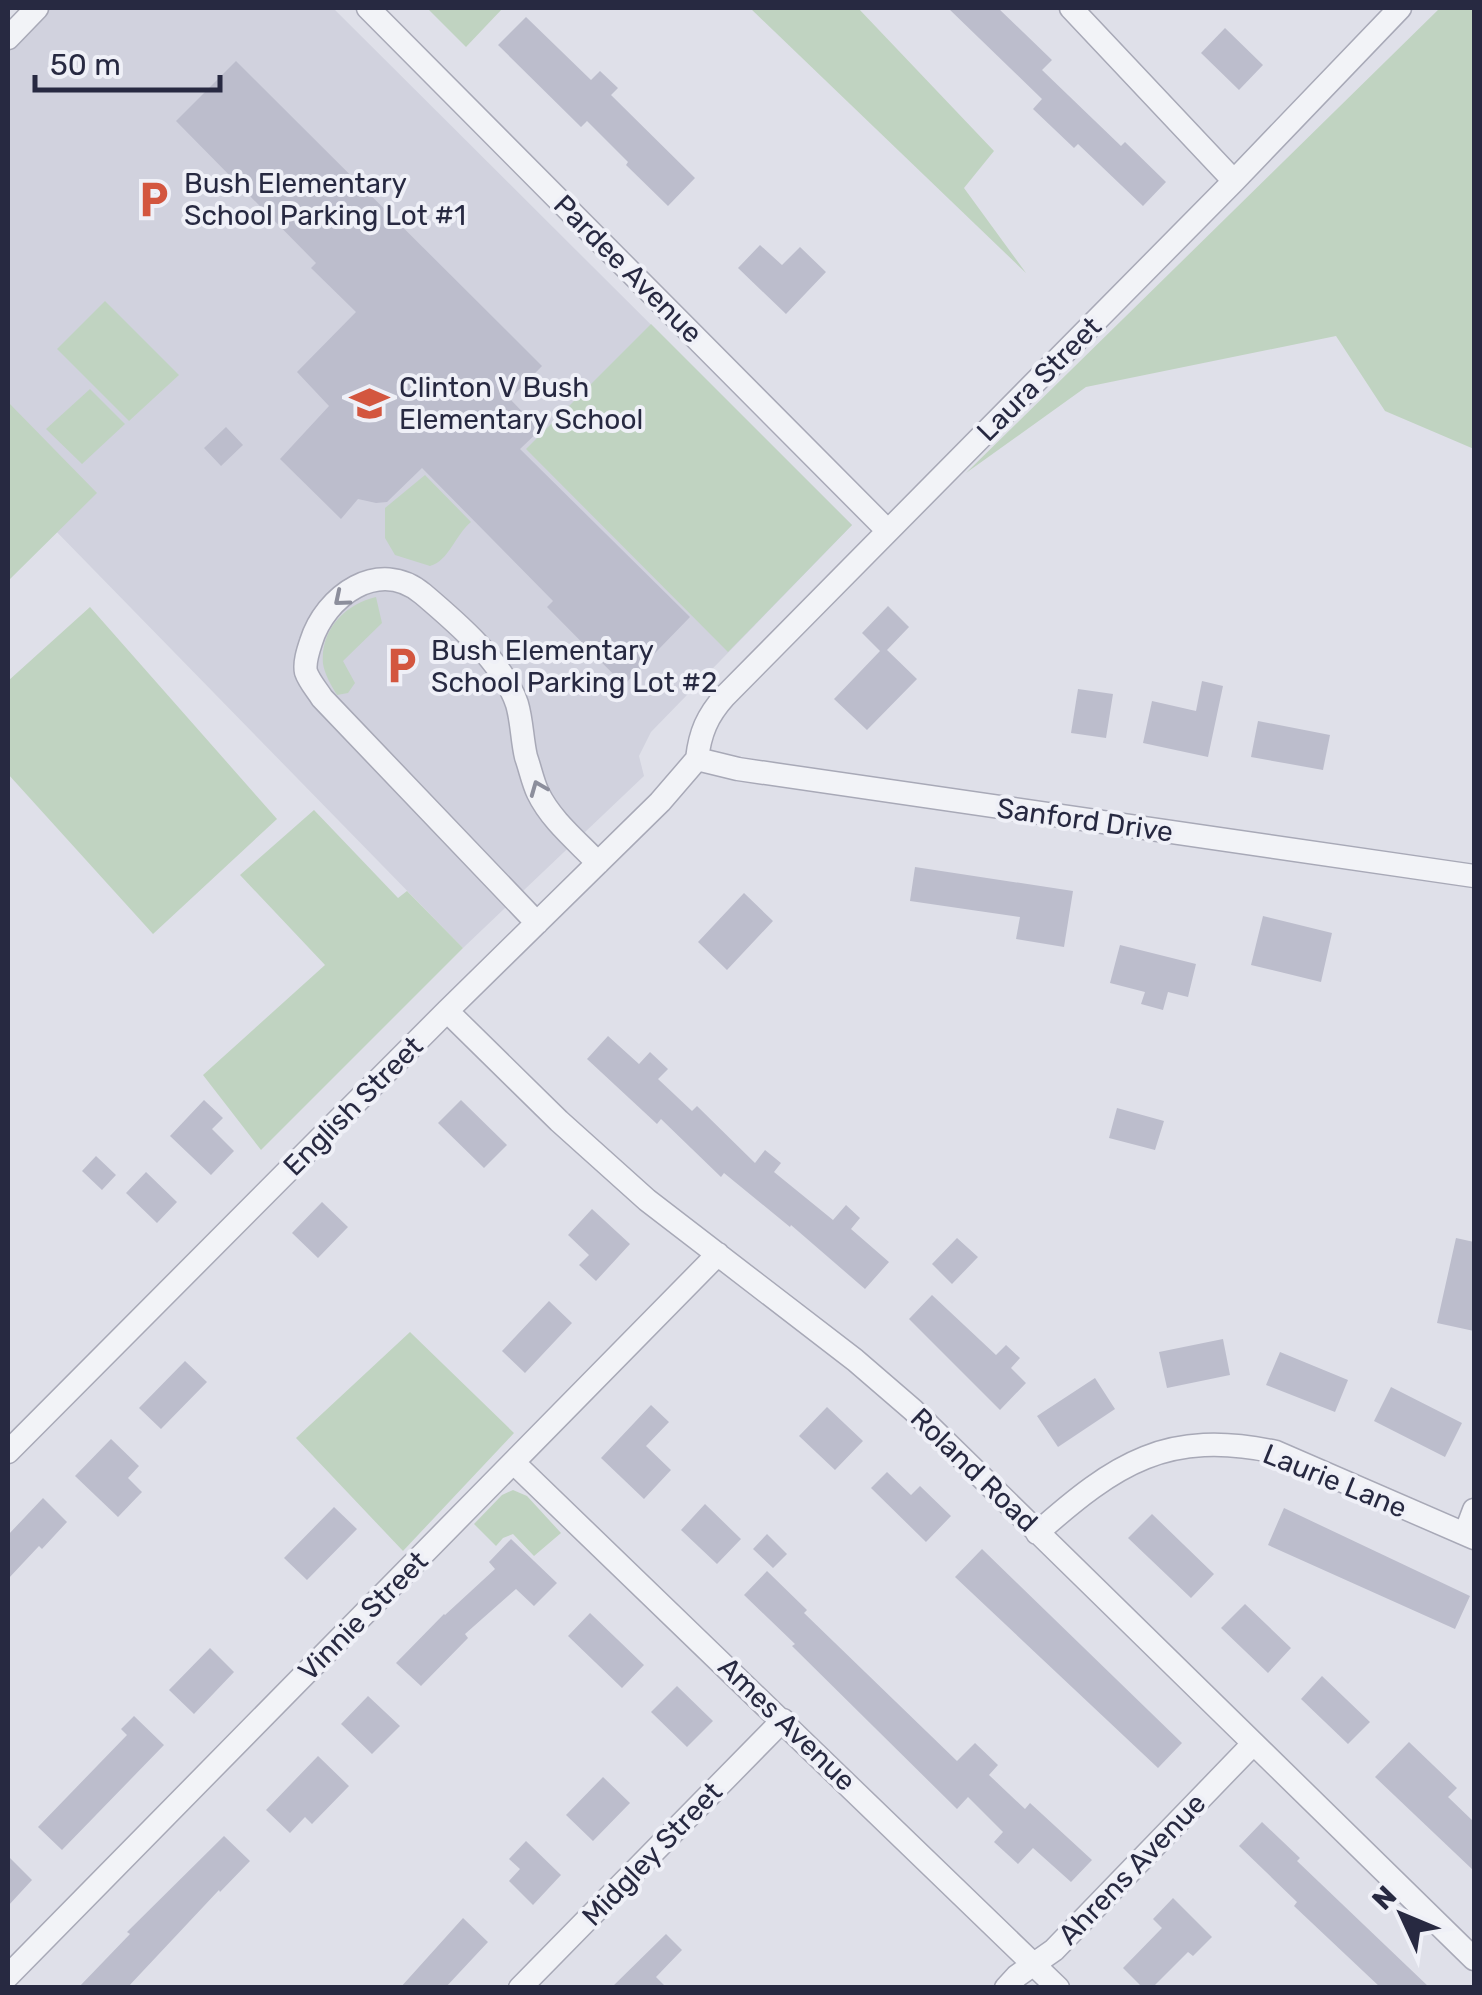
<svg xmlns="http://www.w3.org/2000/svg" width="1482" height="1995" font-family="Rubik,sans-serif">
<rect width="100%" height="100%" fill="#dfe0e9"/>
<path fill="#d1d2de" d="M50,8H333L852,525L651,732L639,756L644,776L463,948L8,482V51Z"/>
<path fill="#c0d3c1" d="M427,8H503L466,47Z
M750,8H858L994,151L964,188L1026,273Z
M1440,8H1474V449L1385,411L1336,336L1086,387L966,473Z
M105,301L179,375L129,421L57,349Z
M651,324L852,525L728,652L526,449Z
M90,389L125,424L82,464L46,429Z
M8,402L97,493L8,581Z
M425,475L471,522C455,535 449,561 430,566L395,555L385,538V508Z
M376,597L382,623L343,661L355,683L348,693L337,695C331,685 325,675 323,664C320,630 345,604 376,597Z
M90,607L277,819L153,934L8,774V681Z
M314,810L398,898L407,891L463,948L261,1150L203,1075L325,965L240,875Z
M410,1332L514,1433L403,1551L296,1438Z
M513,1490L527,1496L561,1533L534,1556L513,1534L503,1538L496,1546L474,1524L502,1495Z"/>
<path fill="#bcbdcc" d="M948,8H998L1052,60L1042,70L1121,146L1125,142L1166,182L1143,206L1078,144L1074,148L1033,109L1042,99Z
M526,17L591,80L600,71L618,88L611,95L695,178L668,206L626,165L628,162L587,121L581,127L498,45Z
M1225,28L1263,65L1239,90L1201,53Z
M236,61L542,366L510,399L540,430L520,449L690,617L624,685L547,607L553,601L422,468L387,502L376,503L358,499L341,519L280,459L329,406L297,372L356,312L311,268L316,263L176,121Z
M760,245L782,265L800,247L826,272L786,314L738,268Z
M226,427L243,445L221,466L204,448Z
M888,606L909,627L887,650L917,679L867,730L834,699L880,651L862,633Z
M1202,681L1223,686L1208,757L1143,743L1152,701L1196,711Z
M1078,689L1113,694L1106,738L1071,733Z
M1258,721L1330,735L1323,770L1251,757Z
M915,867L1073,891L1064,947L1016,939L1020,917L910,901Z
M744,893L773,921L727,970L698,942Z
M1263,916L1332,933L1321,982L1251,965Z
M1120,945L1196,964L1188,997L1168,992L1163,1010L1141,1004L1145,992L1110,983Z
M608,1036L639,1064L650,1052L668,1069L658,1079L692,1111L697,1106L755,1163L765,1150L781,1163L774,1172L833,1220L846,1205L860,1218L851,1229L889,1262L865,1289L791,1225L790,1227L724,1173L721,1177L661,1119L657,1124L587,1059Z
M204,1100L223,1118L212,1129L234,1151L211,1175L170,1136Z
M461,1100L507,1145L484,1168L438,1123Z
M1117,1108L1164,1121L1155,1150L1109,1138Z
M96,1156L116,1175L102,1190L82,1171Z
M146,1172L177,1202L157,1223L126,1193Z
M322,1202L348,1227L318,1258L292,1233Z
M592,1209L630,1244L596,1281L579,1265L589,1255L568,1235Z
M957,1238L978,1257L952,1284L932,1264Z
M1456,1238L1474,1242V1331L1437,1323Z
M932,1295L996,1355L1006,1345L1020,1358L1011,1368L1026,1383L1000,1410L909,1319Z
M549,1301L572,1323L525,1373L502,1351Z
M1223,1339L1230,1375L1167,1388L1159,1352Z
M1280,1352L1348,1380L1335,1412L1266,1385Z
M185,1361L207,1382L161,1429L139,1408Z
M1095,1378L1115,1409L1058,1447L1037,1416Z
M1391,1387L1462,1423L1445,1457L1374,1421Z
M651,1405L669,1422L646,1446L671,1470L644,1499L601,1458Z
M827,1407L863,1441L835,1470L799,1436Z
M111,1439L139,1466L128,1478L142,1492L118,1517L75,1476Z
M887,1472L911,1495L920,1486L951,1516L926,1542L871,1488Z
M43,1498L67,1522L42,1549L39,1546L8,1579V1535Z
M705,1504L741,1539L717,1564L681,1530Z
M334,1507L357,1529L307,1580L284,1558Z
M1284,1508L1470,1596L1455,1629L1268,1545Z
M1152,1514L1214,1574L1191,1598L1128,1538Z
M767,1534L787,1554L773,1568L753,1549Z
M511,1539L557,1583L534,1606L516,1589L465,1634L468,1638L421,1686L396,1663L444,1614L445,1615L495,1569L489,1562Z
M982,1549L1182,1743L1158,1768L955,1577Z
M767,1571L807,1610L804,1613L957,1761L975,1743L998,1765L989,1775L1025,1809L1030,1803L1092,1860L1071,1882L1033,1848L1018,1864L994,1842L1003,1832L968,1797L957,1809L792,1646L795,1644L744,1595Z
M1245,1604L1291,1648L1268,1673L1221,1628Z
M590,1613L644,1665L622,1688L568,1636Z
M210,1648L234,1672L194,1714L169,1690Z
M1322,1676L1370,1722L1348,1744L1301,1699Z
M677,1686L713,1721L687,1747L651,1712Z
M368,1696L400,1726L372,1754L341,1724Z
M134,1716L164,1745L62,1850L38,1827L127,1735L121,1729Z
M1409,1742L1457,1788L1448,1797L1474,1822V1871L1375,1777Z
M318,1756L349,1786L312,1824L305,1817L290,1833L266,1810Z
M603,1777L630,1803L593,1841L566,1815Z
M1262,1822L1300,1858L1297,1861L1430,1988H1381L1294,1906L1297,1902L1239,1846Z
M224,1836L250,1861L220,1892L219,1890L127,1988H78L130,1934L127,1932Z
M526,1841L561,1875L533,1905L509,1881L520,1869L509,1859Z
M8,1856L32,1880L8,1906Z
M1173,1898L1212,1937L1193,1956L1188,1952L1152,1988H1143L1123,1968L1162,1928L1153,1919Z
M463,1918L488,1942L445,1988H400Z
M666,1934L682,1950L656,1977L667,1988H611Z"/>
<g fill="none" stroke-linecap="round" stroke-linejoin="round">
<defs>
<path id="street" d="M368,8L887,530
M1071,8L1234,181
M8,38L37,8
M697,759C700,733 707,716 725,696L1234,181L1400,8
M697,759L738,769L1474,876
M537,923L322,698C317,690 309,681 306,672C304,663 308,651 311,642C325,596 379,557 423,594C456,622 503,662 517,704C522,721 522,740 526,757C530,768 533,783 538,793C551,820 577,841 598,863
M447,1011L559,1121L647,1200L855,1360L913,1410L1474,1959
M8,1452L447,1011L660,802L697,759
M514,1463L1058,1988
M1037,1533C1116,1463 1167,1429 1276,1452L1474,1538
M1465,1534L1474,1510
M8,1976L718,1254
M520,1988L783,1720
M1006,1988L1017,1976L1054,1950L1253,1744"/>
</defs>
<use href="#street" stroke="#a8a9b7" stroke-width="25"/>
<use href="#street" stroke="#f2f3f7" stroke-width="22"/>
</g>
<defs><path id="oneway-chevron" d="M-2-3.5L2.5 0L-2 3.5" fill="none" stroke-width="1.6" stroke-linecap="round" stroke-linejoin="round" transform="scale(2.5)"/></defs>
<g stroke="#8c8e9c">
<use href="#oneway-chevron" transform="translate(341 599) rotate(140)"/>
<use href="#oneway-chevron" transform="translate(538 788) rotate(-112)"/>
</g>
<defs>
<symbol id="parking-bare" viewBox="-9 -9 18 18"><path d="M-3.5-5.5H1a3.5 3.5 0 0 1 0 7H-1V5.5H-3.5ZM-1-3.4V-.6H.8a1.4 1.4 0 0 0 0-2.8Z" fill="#d3563f" stroke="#eff0f7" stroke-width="2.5" paint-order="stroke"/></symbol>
<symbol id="school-bare" viewBox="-9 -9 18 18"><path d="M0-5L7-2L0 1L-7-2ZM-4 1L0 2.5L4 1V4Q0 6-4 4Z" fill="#d3563f" stroke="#eff0f7" stroke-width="2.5" paint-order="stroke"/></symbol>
</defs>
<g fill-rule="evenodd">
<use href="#parking-bare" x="126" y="172" width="55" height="55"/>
<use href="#school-bare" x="342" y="376" width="55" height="55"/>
<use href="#parking-bare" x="374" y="638" width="55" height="55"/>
</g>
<g text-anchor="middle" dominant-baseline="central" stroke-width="8" stroke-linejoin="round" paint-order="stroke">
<g font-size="28" fill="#272941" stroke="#eff0f7" text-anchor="start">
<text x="184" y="183">Bush Elementary<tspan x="184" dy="32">School Parking Lot #1</tspan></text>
<text x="399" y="387">Clinton V Bush<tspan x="399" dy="32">Elementary School</tspan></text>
<text x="431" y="650">Bush Elementary<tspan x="431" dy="32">School Parking Lot #2</tspan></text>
</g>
<g font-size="28" fill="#272941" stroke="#eff0f7">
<text transform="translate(628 269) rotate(45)">Pardee Avenue</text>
<text transform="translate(1039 379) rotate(-45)">Laura Street</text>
<text transform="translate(1085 820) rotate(8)">Sanford Drive</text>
<text transform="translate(353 1106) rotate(-45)">English Street</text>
<text transform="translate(974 1470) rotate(44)">Roland Road</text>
<text transform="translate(1335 1481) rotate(22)">Laurie Lane</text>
<text transform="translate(363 1616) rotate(-45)">Vinnie Street</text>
<text transform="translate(787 1724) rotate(44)">Ames Avenue</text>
<text transform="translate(652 1854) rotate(-46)">Midgley Street</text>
<text transform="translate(1132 1869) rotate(-46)">Ahrens Avenue</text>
</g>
</g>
<rect width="1482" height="1995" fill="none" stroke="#272941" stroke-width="20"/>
<g transform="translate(1402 1915) rotate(314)" stroke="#eff0f7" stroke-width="8" paint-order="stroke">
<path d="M0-8L18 38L0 25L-18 38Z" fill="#272941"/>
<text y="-15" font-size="28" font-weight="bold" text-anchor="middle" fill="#272941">N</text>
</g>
<path d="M35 75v15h185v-15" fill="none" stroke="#272941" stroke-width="5"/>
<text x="50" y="75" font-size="30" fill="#272941" stroke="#eff0f7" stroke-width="8" paint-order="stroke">50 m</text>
</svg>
